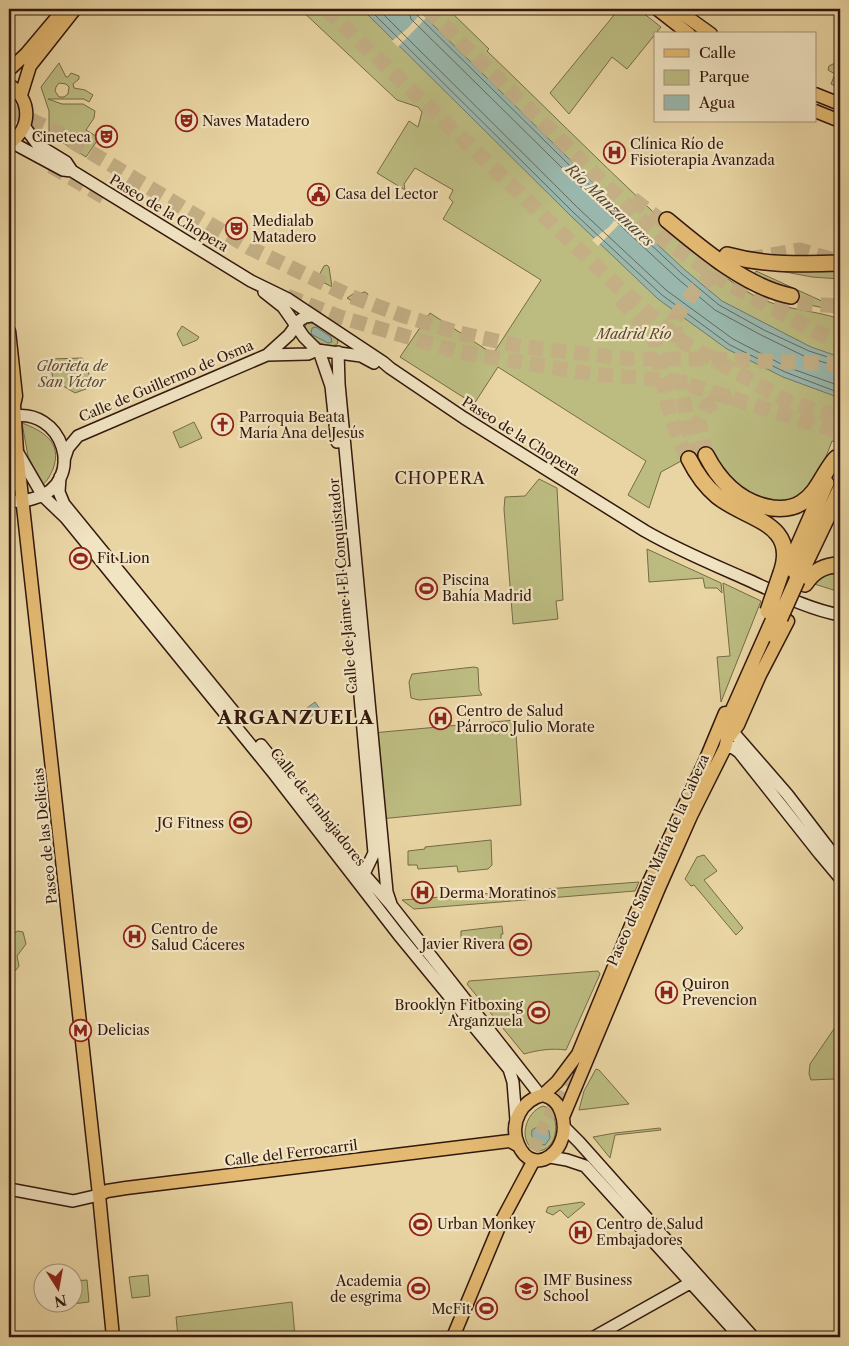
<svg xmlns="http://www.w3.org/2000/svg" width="849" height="1346" font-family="'Libre Caslon Text',serif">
<rect width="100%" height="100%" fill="#e9d5a3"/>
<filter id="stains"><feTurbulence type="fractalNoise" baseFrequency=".004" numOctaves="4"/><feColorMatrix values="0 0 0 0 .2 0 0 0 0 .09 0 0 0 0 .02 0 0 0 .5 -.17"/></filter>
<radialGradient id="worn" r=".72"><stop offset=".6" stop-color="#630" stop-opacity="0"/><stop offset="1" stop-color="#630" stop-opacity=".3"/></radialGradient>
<path fill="#bcbc81" stroke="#776a47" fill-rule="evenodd" d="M300,9H448L489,49L487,51C541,103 594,156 648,207C681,239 713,273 753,295C780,310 811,309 840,319V443L832,441C826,456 818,481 806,492C783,511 752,499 732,482C723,474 717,460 710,450L683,460L661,472L649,508L628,495L646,461L498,367L474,404L400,357L430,313L493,354L541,280L443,219L453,202L449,198L453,190L415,168L404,184L405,190L377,173L409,121L418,127L422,112L418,107L397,100Z
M619,9H638L661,27L627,69L612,57L569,114L550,93Z
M837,62L840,65V88L831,84L835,74L828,70L829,66Z
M59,63L66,77H68L71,73L79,76V79L73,84L74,88L85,90L93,95L89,102L84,99H48L62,104H83L95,111L94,118L86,130L99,138L86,157L49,134V111L41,87ZM59,83L66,84L69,87L68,94L64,97H59L55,91L56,87Z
M324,266L327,265L329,267L332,287L317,279Z
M840,268V279L812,277L775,270Z
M756,271L826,303L824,308L791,301L767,283L768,280L753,277Z
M365,292L368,294L360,306L347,298L353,294Z
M308,323H312L337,338L338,343C329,353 307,337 305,326Z
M182,326L199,337L197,340L183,346L177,334Z
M82,358L94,386L75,393L53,380L50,359Z
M194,422L202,438L180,448L173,432Z
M22,423C43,431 63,442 53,469C50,475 48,481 42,485L28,456Z
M9,435L15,491L9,488Z
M539,479L557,488L563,600L556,601L558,619L513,624L504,509L505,497L525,496Z
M647,549L721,583L722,593L717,588H705L703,578L649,582Z
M840,572V592L811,583L829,573Z
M723,583L761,601L721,702L717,657L730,656Z
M474,667L478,668L479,690L482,695L419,700L411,698L409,682L412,674Z
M515,720L521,805L380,819L372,733Z
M491,840L492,865L488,869L458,872L457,866L418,869L417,865H408V851L425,849V847Z
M704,855L717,871L704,880L743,928L736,935L694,885L691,886L685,879L697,857Z
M639,882L635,891L414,909L402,900Z
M502,926L503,934H501V941L472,943L461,938V931Z
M18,931L23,932L26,944L17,956L19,966L16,970L9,971L10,935Z
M598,971L600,974L566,1050C552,1048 538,1050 524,1054L467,984L469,981Z
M840,1020V1085L835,1086L834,1079L811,1080L809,1074L810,1064Z
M596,1069L599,1070L629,1104L579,1110L584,1091Z
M543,1106C561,1110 561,1152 536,1151C517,1142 525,1112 543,1106Z
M660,1128L661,1130L615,1135L610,1158L593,1137L615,1133Z
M582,1202L585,1204L568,1218L560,1210L553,1215L546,1212L548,1207Z
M148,1275L150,1296L132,1298L129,1277Z
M87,1280L89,1302L72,1304L73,1281Z
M292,1302L295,1337H178L176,1317Z"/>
<path fill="#99b7ad" stroke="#70776d" d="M362,9H417L631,220L685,270L722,301L811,347L840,357V398L783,377L727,349L658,299L571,216Z
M316,327L331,337L332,342L328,343L311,334L312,328Z
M315,702L320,709L305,721L299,714Z
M537,1127H544L549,1131L550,1138L545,1145C536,1145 530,1138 532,1130Z"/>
<path fill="#e9d5a3" d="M423,11L428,15L427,17L398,47L392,41L408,28Z
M624,209L629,214L628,215L598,246L592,240L609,227Z"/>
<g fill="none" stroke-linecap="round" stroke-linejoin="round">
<path stroke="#66675d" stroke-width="1" d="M369,9L574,213L662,295L730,345L785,372L840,393
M378,9L578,208L666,290L733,339L787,367L840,386
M408,9L411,19L623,228L678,279L715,310L761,335L806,357L840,367
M414,9L416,14L628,223L682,274L719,305L764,330L809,351L840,361"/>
<path stroke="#c4af85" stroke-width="12" stroke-dasharray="12 6" stroke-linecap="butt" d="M527,1167L541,1131L578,1059"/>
<path stroke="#c4af85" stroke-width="15" stroke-dasharray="15 8" stroke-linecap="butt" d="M326,9L614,283L678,339L787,401L840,417
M427,9L657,235L725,282L814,331L840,341
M9,110L55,131L250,248L350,296L401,315L459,333L525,347L630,359H711L840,364
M51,166L104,197
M633,199L676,232
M749,259L800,250L840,262
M287,296L340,317L459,352L593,374L677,381L840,432
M620,299L653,336L658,353L667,402L679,441L689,459
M775,299L808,304L840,306
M676,342L675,318L695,290L721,269
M679,375L690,434L698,457
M706,455L699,421L708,405L732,395"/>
<defs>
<path id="secondary" d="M24,126L38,145L66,162L72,171L251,281L288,299L383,362L390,368L464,418L645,531C678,550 712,564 746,579C777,593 808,609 840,615
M11,142L63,170L72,171
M264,292L283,307L304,337L317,350L361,356L374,363
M319,351L331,386L337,442
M338,352L339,384L387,892L391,904
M267,355L308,354L317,350
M9,417C64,404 87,483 35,498C26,501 18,503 9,500
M18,453L43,496L66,518L271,770L398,934L509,1069L513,1082L516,1120
M64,460L68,448L78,436L267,355L289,335L300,320L305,317L311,316
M60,477L59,492L64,504L238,717
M349,572L374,853L361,880
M733,732L787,794L840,863
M261,745L363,873L391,905L540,1095
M725,748L732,747L739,752L819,853L840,878
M565,1128L579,1142L753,1337
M550,1157L567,1160L585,1166L740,1337
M9,1189L73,1201L99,1195
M594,1337L690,1283"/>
<path id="primary" d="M657,9L689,34
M676,9L711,34
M9,70L26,54L58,16
M9,85C32,99 32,129 9,143
M815,94L840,104
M21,95L30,66L75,9
M815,111L840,121
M9,331L16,396L14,405L17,452L99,1195L113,1337
M728,738L738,725L760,675L788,621
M543,1095L557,1082L578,1054L648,884L705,761L725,713
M543,1095C553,1098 558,1103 561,1112C575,1149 533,1181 518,1144C509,1123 522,1100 543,1095Z
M563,1117L659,888L691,816L725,748C729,736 726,726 730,714L774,615
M99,1195L107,1191L126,1188L510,1141L519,1146
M453,1337L501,1222L534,1160"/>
<path id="highway" d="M667,220C702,249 746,287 791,296
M727,255C767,266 800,264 840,263
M706,455C720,482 740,503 772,508C782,509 792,509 801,503C818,493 823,472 836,458
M689,459C696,473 705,486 717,496C746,520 799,522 781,573
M787,572L826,483
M797,580L840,490
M805,584C814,570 825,565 840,565
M774,635L780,618"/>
</defs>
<use href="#secondary" stroke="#32170d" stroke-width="14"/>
<use href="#primary" stroke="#32170d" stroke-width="15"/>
<use href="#highway" stroke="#32170d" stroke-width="18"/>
<use href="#secondary" stroke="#f1e4c3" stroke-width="11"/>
<use href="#primary" stroke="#e4ba72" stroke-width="12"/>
<use href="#highway" stroke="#e4ba72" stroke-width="15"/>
<defs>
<path id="highway-bridge" d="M768,611L781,573
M780,618L797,580"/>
</defs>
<use href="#highway-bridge" stroke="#32170d" stroke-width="18" stroke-linecap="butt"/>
<use href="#highway-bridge" stroke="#e4ba72" stroke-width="15"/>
</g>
<defs>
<symbol id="theatre-ring" viewBox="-11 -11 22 22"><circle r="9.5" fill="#f1e4c3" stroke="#8f2418" stroke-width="1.5"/><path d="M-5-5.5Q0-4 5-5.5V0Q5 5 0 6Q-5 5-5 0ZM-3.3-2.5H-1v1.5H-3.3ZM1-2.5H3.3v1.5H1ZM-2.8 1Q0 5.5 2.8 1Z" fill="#8f2418"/></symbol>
<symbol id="hospital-ring" viewBox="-11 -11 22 22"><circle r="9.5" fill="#f1e4c3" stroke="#8f2418" stroke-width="1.5"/><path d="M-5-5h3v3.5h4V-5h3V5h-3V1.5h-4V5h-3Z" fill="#8f2418"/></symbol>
<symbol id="civic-ring" viewBox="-11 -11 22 22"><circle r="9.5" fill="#f1e4c3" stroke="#8f2418" stroke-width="1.5"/><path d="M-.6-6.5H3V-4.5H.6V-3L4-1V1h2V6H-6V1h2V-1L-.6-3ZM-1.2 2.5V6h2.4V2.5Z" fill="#8f2418"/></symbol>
<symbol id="church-ring" viewBox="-11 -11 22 22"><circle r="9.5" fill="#f1e4c3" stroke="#8f2418" stroke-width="1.5"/><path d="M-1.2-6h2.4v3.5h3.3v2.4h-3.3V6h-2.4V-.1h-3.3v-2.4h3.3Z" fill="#8f2418"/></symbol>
<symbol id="stadium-ring" viewBox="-11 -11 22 22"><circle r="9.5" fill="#f1e4c3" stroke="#8f2418" stroke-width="1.5"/><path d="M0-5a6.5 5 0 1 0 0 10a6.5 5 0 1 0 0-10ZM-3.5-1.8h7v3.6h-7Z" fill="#8f2418"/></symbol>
<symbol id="metro-ring" viewBox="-11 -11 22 22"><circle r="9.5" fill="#f1e4c3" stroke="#8f2418" stroke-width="1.5"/><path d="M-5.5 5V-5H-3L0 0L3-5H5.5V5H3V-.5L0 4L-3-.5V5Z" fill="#8f2418"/></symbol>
<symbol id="university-ring" viewBox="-11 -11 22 22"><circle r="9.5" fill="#f1e4c3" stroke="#8f2418" stroke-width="1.5"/><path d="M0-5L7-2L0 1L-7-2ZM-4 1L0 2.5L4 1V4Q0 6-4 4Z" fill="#8f2418"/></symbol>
</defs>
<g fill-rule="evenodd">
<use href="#theatre-ring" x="174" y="108" width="25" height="25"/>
<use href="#theatre-ring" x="94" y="124" width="25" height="25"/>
<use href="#hospital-ring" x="602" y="140" width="25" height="25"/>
<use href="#civic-ring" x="306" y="182" width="25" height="25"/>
<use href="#theatre-ring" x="224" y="216" width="25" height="25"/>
<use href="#church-ring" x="210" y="412" width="25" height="25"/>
<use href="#stadium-ring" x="68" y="546" width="25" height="25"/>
<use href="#stadium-ring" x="414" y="576" width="25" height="25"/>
<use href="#hospital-ring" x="428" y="706" width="25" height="25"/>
<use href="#stadium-ring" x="228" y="810" width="25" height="25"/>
<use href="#hospital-ring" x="410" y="880" width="25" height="25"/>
<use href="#hospital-ring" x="122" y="924" width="25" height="25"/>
<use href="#stadium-ring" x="508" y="932" width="25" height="25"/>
<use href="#hospital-ring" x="654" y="980" width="25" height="25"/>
<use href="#stadium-ring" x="526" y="1000" width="25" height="25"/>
<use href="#metro-ring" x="68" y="1018" width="25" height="25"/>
<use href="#stadium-ring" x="408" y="1212" width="25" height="25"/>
<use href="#hospital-ring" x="568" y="1220" width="25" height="25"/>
<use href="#university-ring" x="514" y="1276" width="25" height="25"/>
<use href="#stadium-ring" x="406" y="1276" width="25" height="25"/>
<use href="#stadium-ring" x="474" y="1296" width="25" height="25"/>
</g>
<g text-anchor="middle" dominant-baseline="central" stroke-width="4.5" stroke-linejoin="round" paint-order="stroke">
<g font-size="14" fill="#32170d" stroke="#f1e4c3" text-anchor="start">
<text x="202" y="121">Naves Matadero</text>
<text x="91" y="137" text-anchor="end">Cineteca</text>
<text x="630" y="144">Clínica Río de<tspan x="630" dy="16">Fisioterapia Avanzada</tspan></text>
<text x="335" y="194">Casa del Lector</text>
<text x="252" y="221">Medialab<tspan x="252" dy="16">Matadero</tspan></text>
<text x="239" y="417">Parroquia Beata<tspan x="239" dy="16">María Ana de Jesús</tspan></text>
<text x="97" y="558">Fit Lion</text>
<text x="442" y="580">Piscina<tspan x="442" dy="16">Bahía Madrid</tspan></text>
<text x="456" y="711">Centro de Salud<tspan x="456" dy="16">Párroco Julio Morate</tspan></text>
<text x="224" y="823" text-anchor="end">JG Fitness</text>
<text x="439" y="893">Derma Moratinos</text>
<text x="151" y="929">Centro de<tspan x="151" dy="16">Salud Cáceres</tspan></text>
<text x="505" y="944" text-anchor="end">Javier Rivera</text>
<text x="682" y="984">Quiron<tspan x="682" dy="16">Prevencion</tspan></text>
<text x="523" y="1005" text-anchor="end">Brooklyn Fitboxing<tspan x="523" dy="16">Arganzuela</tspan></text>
<text x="97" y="1030">Delicias</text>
<text x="437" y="1224">Urban Monkey</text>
<text x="596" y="1224">Centro de Salud<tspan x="596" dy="16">Embajadores</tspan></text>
<text x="543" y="1280">IMF Business<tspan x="543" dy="16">School</tspan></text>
<text x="402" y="1281" text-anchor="end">Academia<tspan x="402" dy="16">de esgrima</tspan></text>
<text x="471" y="1309" text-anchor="end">McFit</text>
</g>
<g font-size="14" fill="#32170d" stroke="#f1e4c3">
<text transform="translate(169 213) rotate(31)">Paseo de la Chopera</text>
<text transform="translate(166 381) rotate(-23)">Calle de Guillermo de Osma</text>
<text transform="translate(521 436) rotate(32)">Paseo de la Chopera</text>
<text transform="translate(343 586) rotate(-95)">Calle de Jaime I El Conquistador</text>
<text transform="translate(318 807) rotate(52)">Calle de Embajadores</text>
<text transform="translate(45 836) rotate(-96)">Paseo de las Delicias</text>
<text transform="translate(658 860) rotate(-66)">Paseo de Santa María de la Cabeza</text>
<text transform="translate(291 1153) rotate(-7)">Calle del Ferrocarril</text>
</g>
<g font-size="14" font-style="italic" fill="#5b4930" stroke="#f1e4c3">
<text x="634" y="334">Madrid Río</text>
<text x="72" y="366">Glorieta de<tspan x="72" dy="16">San Víctor</tspan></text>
</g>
<g font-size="15" font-style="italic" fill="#51473d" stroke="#f1e4c3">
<text transform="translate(610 205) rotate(43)">Río Manzanares</text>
</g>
<g font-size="16" letter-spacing="1" fill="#32170d" stroke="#f1e4c3">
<text x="440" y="478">CHOPERA</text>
</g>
<g font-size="19" font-weight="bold" letter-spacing="1" fill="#32170d" stroke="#f1e4c3">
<text x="296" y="717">ARGANZUELA</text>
</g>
</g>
<rect width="849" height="1346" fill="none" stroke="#e9d5a3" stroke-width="30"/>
<rect x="10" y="10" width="829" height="1326" fill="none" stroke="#32170d" stroke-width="2.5"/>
<rect x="15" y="15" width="819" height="1316" fill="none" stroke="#32170d"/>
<rect x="654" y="32" width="162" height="90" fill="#f1e4c3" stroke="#a5927a"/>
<rect x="664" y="49" width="25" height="8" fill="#e4ba72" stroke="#a5927a"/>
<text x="699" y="58" font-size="15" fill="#32170d">Calle</text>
<rect x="664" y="70" width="25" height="15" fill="#bcbc81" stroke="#a5927a"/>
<text x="699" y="82" font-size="15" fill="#32170d">Parque</text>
<rect x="664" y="95" width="25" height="15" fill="#99b7ad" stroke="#a5927a"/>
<text x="699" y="108" font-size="15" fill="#32170d">Agua</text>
<g transform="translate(58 1288) rotate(169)"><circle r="24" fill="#f1e4c3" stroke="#a5927a"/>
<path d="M0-4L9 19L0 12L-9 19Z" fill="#8f2418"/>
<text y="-8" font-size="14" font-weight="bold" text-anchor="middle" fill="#32170d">N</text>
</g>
<rect width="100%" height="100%" filter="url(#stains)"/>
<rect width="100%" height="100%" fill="url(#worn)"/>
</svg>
